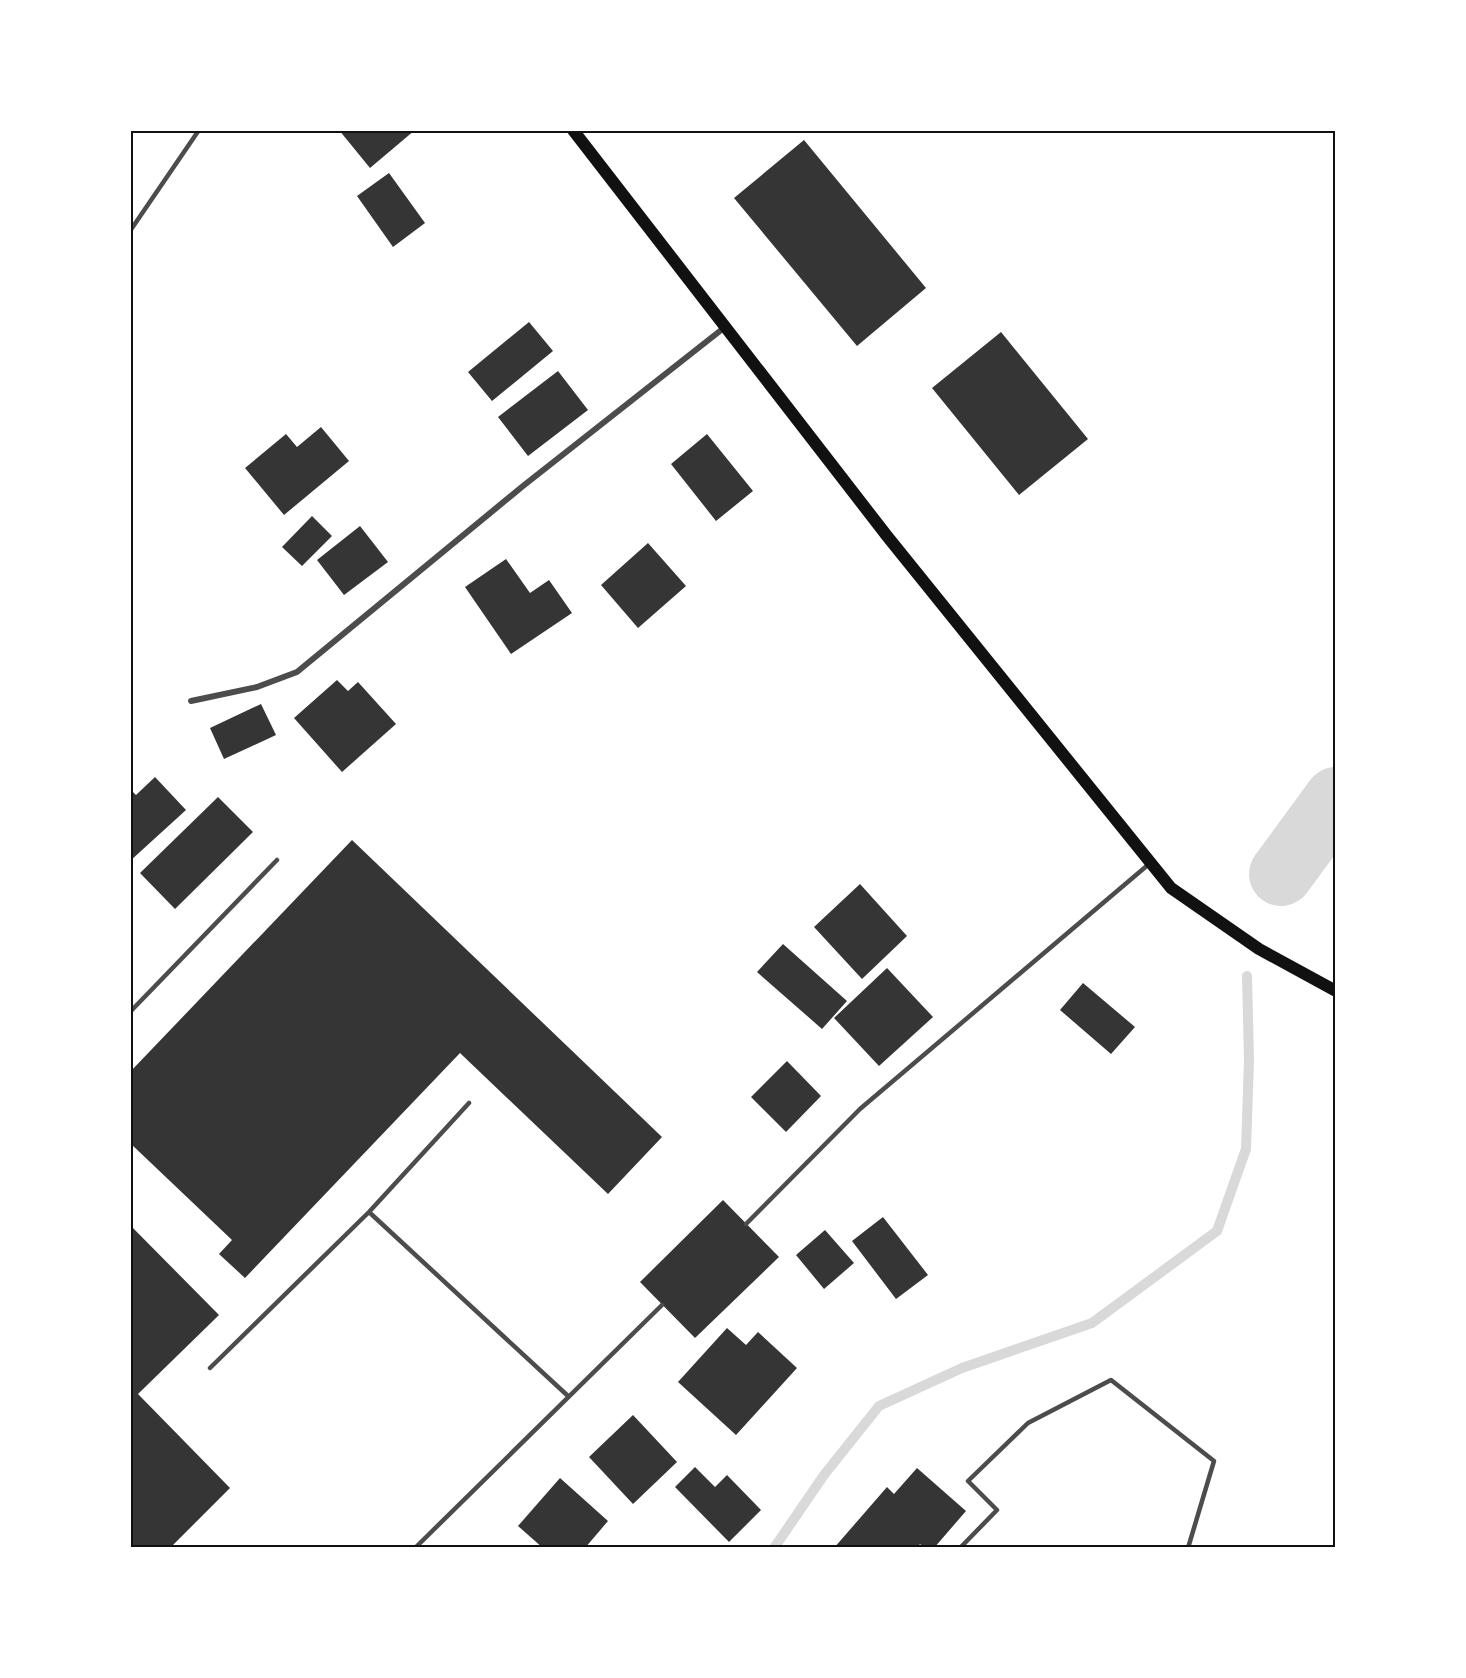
<svg xmlns="http://www.w3.org/2000/svg" width="1466" height="1678" font-family="'PT Sans Narrow',sans-serif">
<rect width="100%" height="100%" fill="#fff"/>
<g fill="none" stroke-linecap="round" stroke-linejoin="round">
<path stroke="#d9d9d9" stroke-width="10" d="M774,1548L824,1475L879,1406L962,1368L1092,1323L1217,1231L1246,1149L1249,1060L1247,976"/>
<path stroke="#d9d9d9" stroke-width="64" d="M1281,874L1336,799"/>
</g>
<path fill="#353535" d="M339,130H415L370,168Z
M804,140L926,288L857,346L734,198Z
M389,173L425,223L393,247L357,196Z
M529,322L553,351L492,401L468,372Z
M1001,332L1088,439L1019,495L932,388Z
M558,371L588,410L528,456L498,417Z
M321,427L349,461L284,515L245,468L286,434L297,447Z
M707,434L753,491L716,521L671,464Z
M312,516L332,536L302,566L282,547Z
M360,526L388,562L344,595L317,560Z
M648,543L686,586L638,628L601,585Z
M506,559L530,593L549,580L572,613L511,654L465,587Z
M337,680L348,691L358,682L396,724L342,772L294,718Z
M261,704L276,735L224,759L210,728Z
M155,777L186,810L130,861V789L136,795Z
M218,797L253,832L175,909L140,873Z
M352,840L662,1137L608,1194L460,1053L245,1278L219,1254L232,1240L130,1143V1072Z
M860,884L907,936L862,979L814,927Z
M783,944L847,1001L822,1029L757,972Z
M887,968L933,1017L879,1066L834,1018Z
M1083,983L1135,1027L1111,1054L1060,1010Z
M787,1061L821,1096L786,1132L751,1097Z
M723,1200L779,1257L695,1338L640,1282Z
M883,1217L928,1275L896,1299L852,1241Z
M130,1225L219,1315L138,1394L230,1488L170,1548H130Z
M825,1230L854,1263L824,1289L796,1255Z
M727,1328L746,1345L758,1332L797,1368L736,1435L678,1382Z
M633,1415L677,1462L633,1504L589,1457Z
M695,1467L715,1487L727,1475L761,1510L729,1542L675,1487Z
M917,1468L966,1511L934,1548H924L920,1544L917,1548H834L887,1487L894,1494Z
M560,1478L608,1521L585,1548H543L518,1526Z"/>
<g fill="none" stroke-linecap="round" stroke-linejoin="round">
<path stroke="#4c4c4c" stroke-width="4.5" d="M130,231L199,130
M130,1012L277,860
M369,1212L568,1396
M746,1224L860,1109L1149,864
M210,1368L369,1212L469,1103
M415,1548L662,1305
M960,1548L997,1510L968,1481L1028,1423L1111,1380L1214,1461L1188,1548"/>
<path stroke="#4c4c4c" stroke-width="6" d="M191,701L257,687L297,672L523,486L725,327"/>
<path stroke="#111" stroke-width="12" d="M573,130L887,536L1171,888L1259,949L1336,991"/>
</g>
<rect width="1466" height="1678" fill="none" stroke="#ffffff" stroke-width="264"/>
<rect x="132" y="132" width="1202" height="1414" fill="none" stroke="#111" stroke-width="2"/>
</svg>
